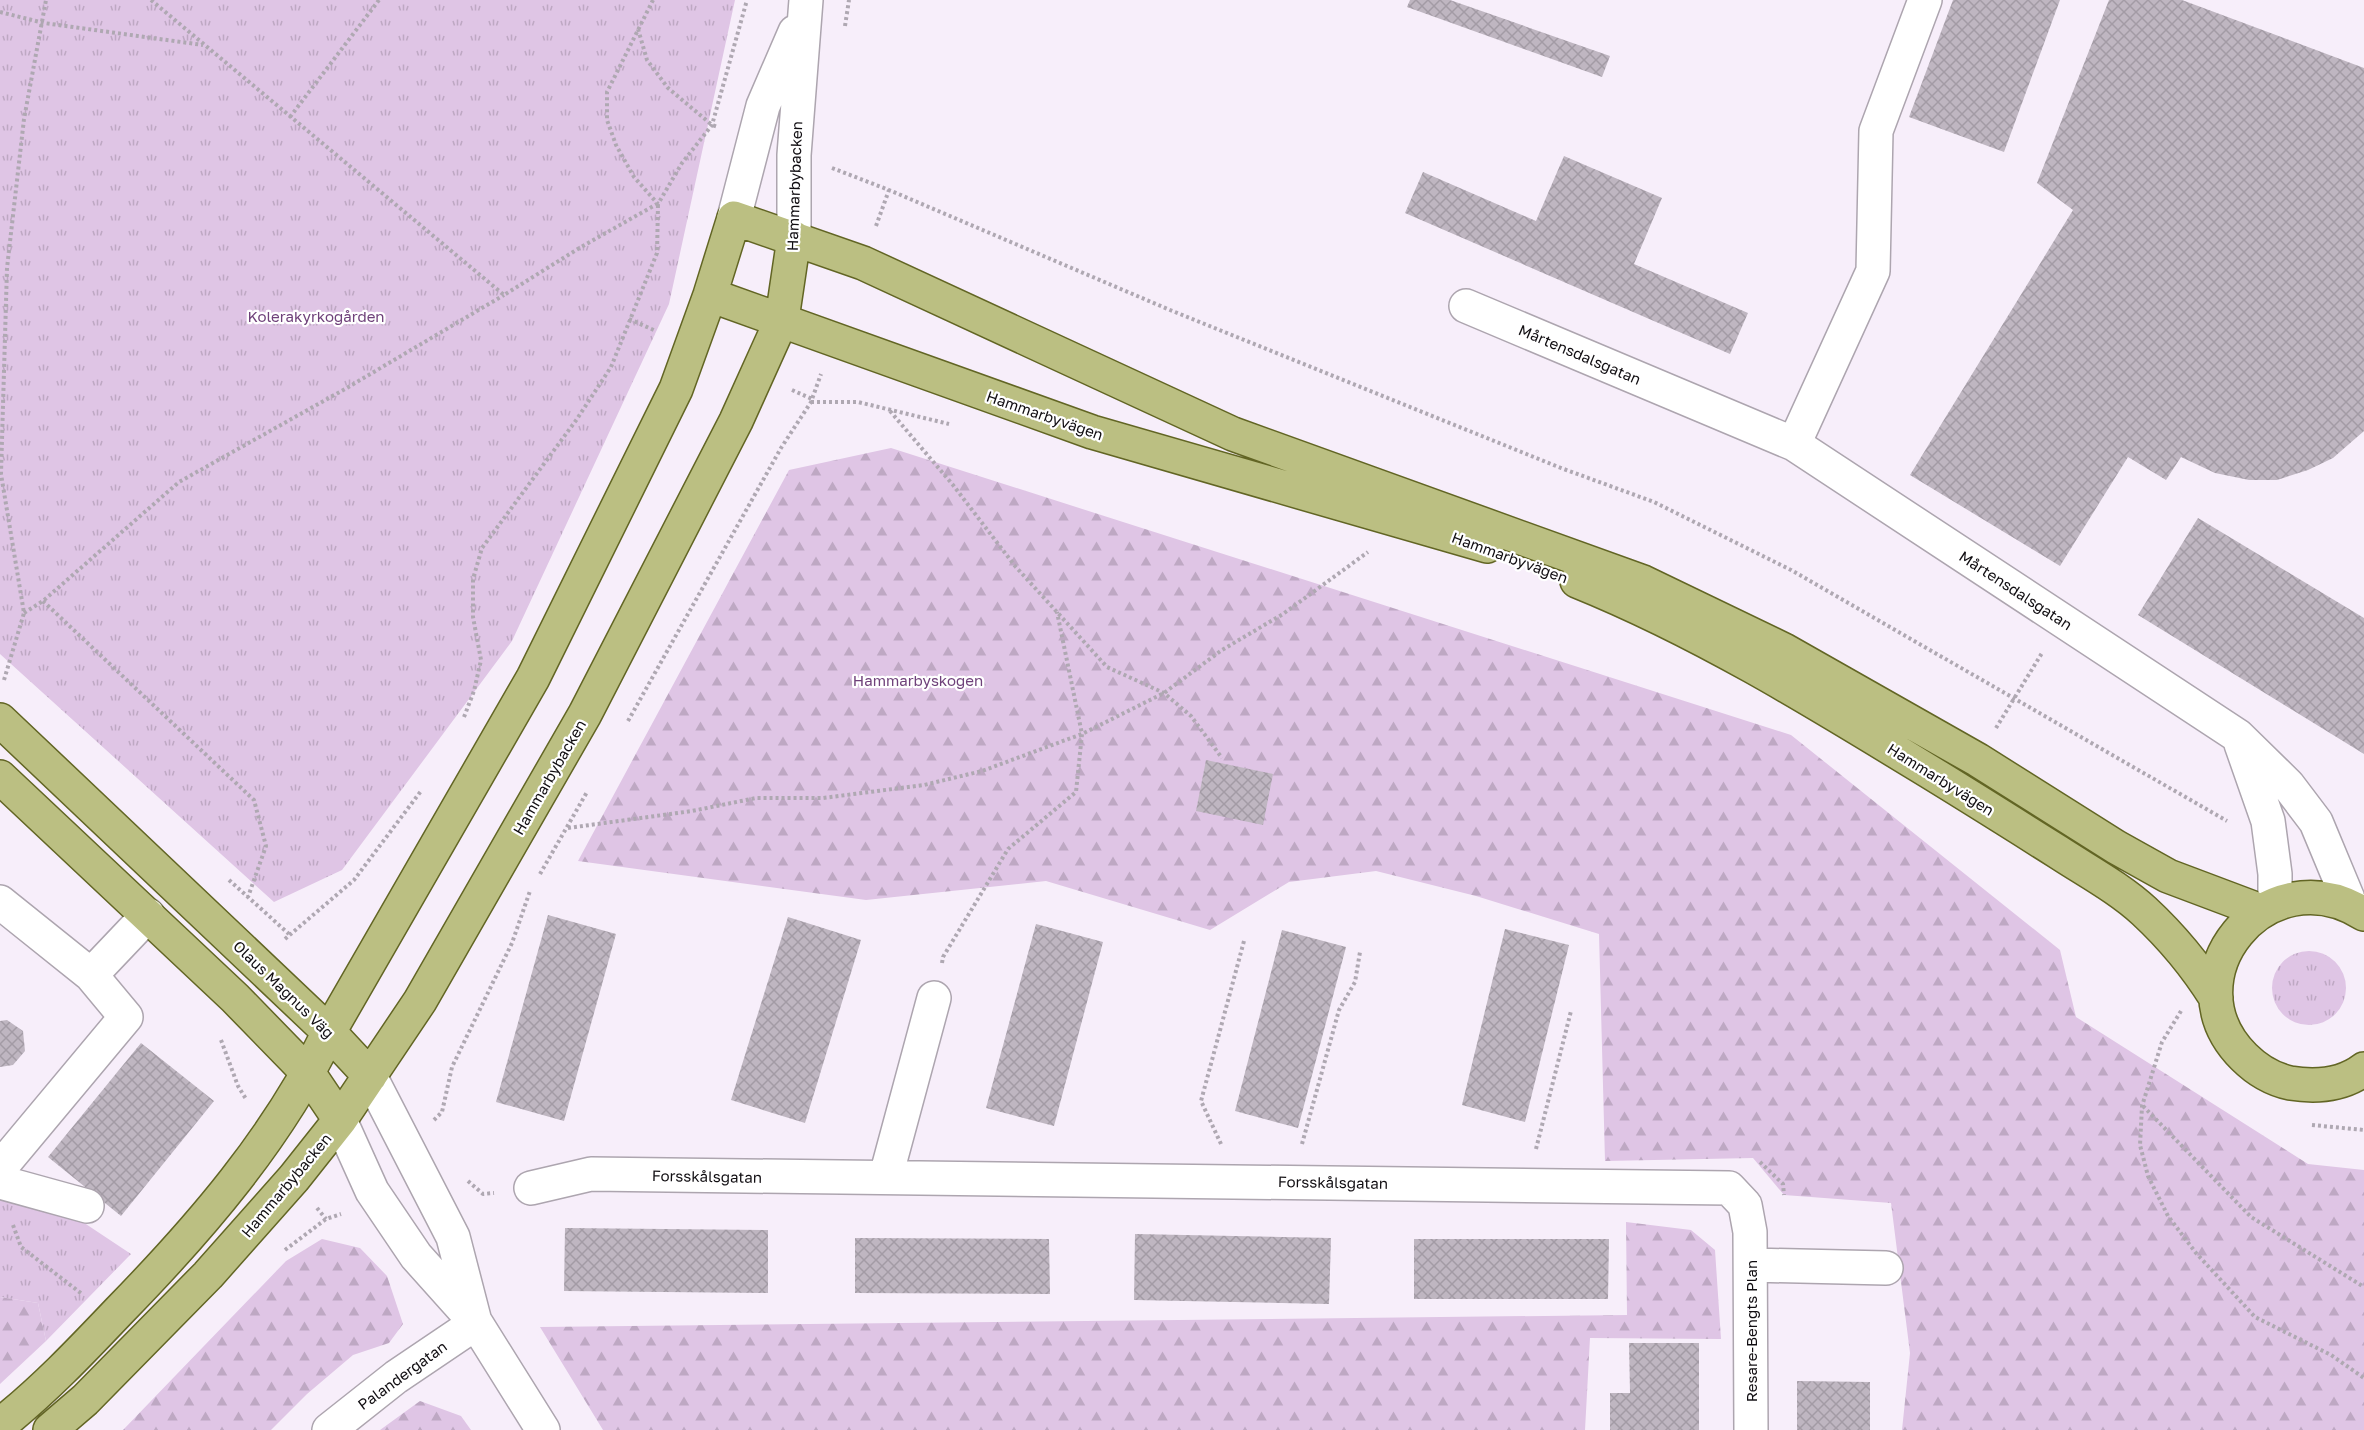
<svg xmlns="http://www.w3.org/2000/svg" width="2364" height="1430" font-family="'Golos Text',sans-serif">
<defs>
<pattern id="grass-tufts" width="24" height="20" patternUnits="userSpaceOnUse" patternTransform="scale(1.5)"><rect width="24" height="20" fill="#dfc5e5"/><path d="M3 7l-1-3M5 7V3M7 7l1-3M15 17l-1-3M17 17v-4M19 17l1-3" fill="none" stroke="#bea8c3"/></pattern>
<pattern id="forest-firs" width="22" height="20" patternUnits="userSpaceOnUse" patternTransform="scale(1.5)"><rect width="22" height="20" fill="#dfc5e5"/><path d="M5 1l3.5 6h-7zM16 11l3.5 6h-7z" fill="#bea8c3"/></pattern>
<pattern id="building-cross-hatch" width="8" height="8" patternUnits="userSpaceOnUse" patternTransform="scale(1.5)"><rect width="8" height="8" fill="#bfb6c1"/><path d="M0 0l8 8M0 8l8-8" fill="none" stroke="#a39ba5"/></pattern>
</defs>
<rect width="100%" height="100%" fill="#f7eefa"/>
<path fill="url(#grass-tufts)" d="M0,0H735L669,304L512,641L342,870L274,902L0,654Z
M2272 988a37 37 0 1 1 74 0a37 37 0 1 1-74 0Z
M0,1167L131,1254L46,1341L38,1303L0,1297Z"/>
<path fill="url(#forest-firs)" d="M891,448L1791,735L2060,950L2076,1017L2308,1164L2364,1170V1430H1902L1910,1353L1891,1203L1784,1195L1753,1158L1605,1161L1599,934L1476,896L1376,871L1289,882L1210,930L1046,881L866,900L578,861L789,470Z
M1626,1222L1691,1230L1715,1250L1721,1339L1590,1338L1585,1430H603L540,1327L1627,1315Z
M322,1239L360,1248L387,1276L403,1324L389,1343L353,1355L307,1394L271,1430H123L286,1261Z
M0,1297L38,1303L46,1341L0,1384Z
M420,1401L461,1416L471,1430H380Z"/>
<path fill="url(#building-cross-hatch)" d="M1410,0H1450L1610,56L1602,77L1407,7Z
M1953,0H2060L2004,152L1909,117Z
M2109,0H2182L2364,68V431L2333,458L2308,470L2277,480H2249L2215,473L2181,457L2166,480L2128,457L2060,566L1910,475L2073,210L2037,183Z
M1564,156L1662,198L1634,264L1748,313L1730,354L1405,213L1423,172L1536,221Z
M2198,518L2364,618V754L2138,615Z
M1206,760L1273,774L1263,825L1196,811Z
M548,915L616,934L564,1121L496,1102Z
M788,917L861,940L805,1123L731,1100Z
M1036,924L1103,942L1054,1126L986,1108Z
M1505,929L1569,945L1525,1122L1462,1105Z
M1282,930L1346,947L1298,1128L1235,1111Z
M7,1020L23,1031L25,1051L13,1065L0,1067V1021Z
M141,1043L214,1101L121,1216L48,1157Z
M565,1228L768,1230V1293L564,1291Z
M1135,1234L1331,1238L1329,1304L1134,1300Z
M855,1238L1049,1239L1050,1294L855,1293Z
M1414,1239H1609L1608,1299H1414Z
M1629,1343H1699V1430H1610V1393H1630Z
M1797,1381L1870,1382V1430H1797Z"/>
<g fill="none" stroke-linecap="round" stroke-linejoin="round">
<defs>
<path id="minor" d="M734,218L763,106L795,32
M794,238V155L806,0
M1466,306L1794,444L2238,736L2288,785L2316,822L2351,906
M1794,444L1873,271L1876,131L1925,0
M2241,744L2268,821L2275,874V903
M0,902L91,975L126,1017L0,1168
M91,975L148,915
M370,1076L453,1237L474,1318
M340,1120L372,1191L416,1256L476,1323L543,1430
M886,1176L934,998
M0,1182L87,1206
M531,1188L591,1174L1729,1188L1745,1205L1750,1232L1751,1430
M1751,1265L1886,1268
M329,1430L396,1377L476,1323"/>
<path id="major" d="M710,295L1092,432L1487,546
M1577,581C1698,630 1809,698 1920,766C1966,794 2012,823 2058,852C2087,871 2119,888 2144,911C2172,937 2196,966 2216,998
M0,720L329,1032L370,1076
M0,777L235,998L309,1074L340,1120
M2364,914C2266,852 2165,979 2244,1057C2257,1070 2272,1079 2290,1083C2315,1087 2343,1085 2364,1069
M0,1425C43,1391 81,1351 119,1311C200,1228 278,1138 329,1032L533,678L676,389L710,295L734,218L863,263L1233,434L1643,582L1784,650L1978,760L2116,847L2168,876L2261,911
M50,1430L85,1400L208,1275L294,1178L340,1120L420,1001L585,714L736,421L782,319L794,238"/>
</defs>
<use href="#minor" stroke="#ada5af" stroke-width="36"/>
<use href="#major" stroke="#626524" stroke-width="36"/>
<path stroke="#afa8b2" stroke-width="4" stroke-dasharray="3 3" stroke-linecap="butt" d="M151,0L504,295L581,247L657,204
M653,0L607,92V120L616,145L634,177L658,204L682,163L712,125L747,0
M0,12L44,23L203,45
M845,26L849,0
M638,29L647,60L668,88L712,125L718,127
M290,117L379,0
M832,168L889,190L1170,310L1561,468L1654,502L1791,570L2227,821
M876,226L889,190
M629,319L656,331
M792,390L812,399
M811,402H858L949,424
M890,411L953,485L1015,566L1107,667L1164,693L1191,716L1222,758
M43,601L254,800L266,846L248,897
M24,613L43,601L179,482L345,389L504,295
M4,680L24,613L1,474L7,268L24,119L46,0
M464,717L474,691L481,660L473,617V579L482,548L577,419L611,367L657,253L658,204
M628,721L781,448L811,402L821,374
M1996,728L2042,653
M568,828L692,811L756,798H823L924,785L982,771L1082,734L1164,693L1222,650L1283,614L1368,552
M540,874L587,792
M229,880L289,934
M285,939L354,880L421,791
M942,963L943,957L1008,849L1076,792L1082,734L1057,612
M2181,1011L2162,1042L2142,1106L2140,1145L2148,1176L2168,1216L2196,1253L2255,1317L2331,1355L2364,1378
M221,1040L238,1086L246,1099
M2143,1106L2251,1217L2364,1287
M434,1120L442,1112L452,1067L512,943L530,891
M2312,1125L2364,1130
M1221,1144L1201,1101L1244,941
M1302,1144L1339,1010L1355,982L1360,952
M1536,1149L1571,1011
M1760,1162L1783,1184L1784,1195
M468,1181L483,1194L494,1193
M317,1208L326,1219
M13,1225L21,1247L82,1294
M285,1250L326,1219L341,1214"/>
<use href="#minor" stroke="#fff" stroke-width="33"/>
<use href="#major" stroke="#bbbf82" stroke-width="33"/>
</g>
<g text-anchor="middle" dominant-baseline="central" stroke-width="4.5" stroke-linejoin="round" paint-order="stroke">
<g font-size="15" fill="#100d11" stroke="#fff">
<text transform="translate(794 186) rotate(-88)">Hammarbybacken</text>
<text transform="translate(1580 354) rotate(23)">Mårtensdalsgatan</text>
<text transform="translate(1045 415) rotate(19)">Hammarbyvägen</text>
<text transform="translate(1510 557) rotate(20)">Hammarbyvägen</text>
<text transform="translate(2016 590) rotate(33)">Mårtensdalsgatan</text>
<text transform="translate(549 777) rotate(-60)">Hammarbybacken</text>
<text transform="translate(1941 779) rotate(32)">Hammarbyvägen</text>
<text transform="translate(284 989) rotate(44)">Olaus Magnus Väg</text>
<text transform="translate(707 1176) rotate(1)">Forsskålsgatan</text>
<text transform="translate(1333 1182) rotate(1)">Forsskålsgatan</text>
<text transform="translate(286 1185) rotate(-50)">Hammarbybacken</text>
<text transform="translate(1751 1331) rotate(-90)">Resare-Bengts Plan</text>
<text transform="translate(402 1375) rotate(-36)">Palandergatan</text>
</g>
<g font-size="15" fill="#6f417a" stroke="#fff">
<text x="316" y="316">Kolerakyrkogården</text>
<text x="918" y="680">Hammarbyskogen</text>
</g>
</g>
</svg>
